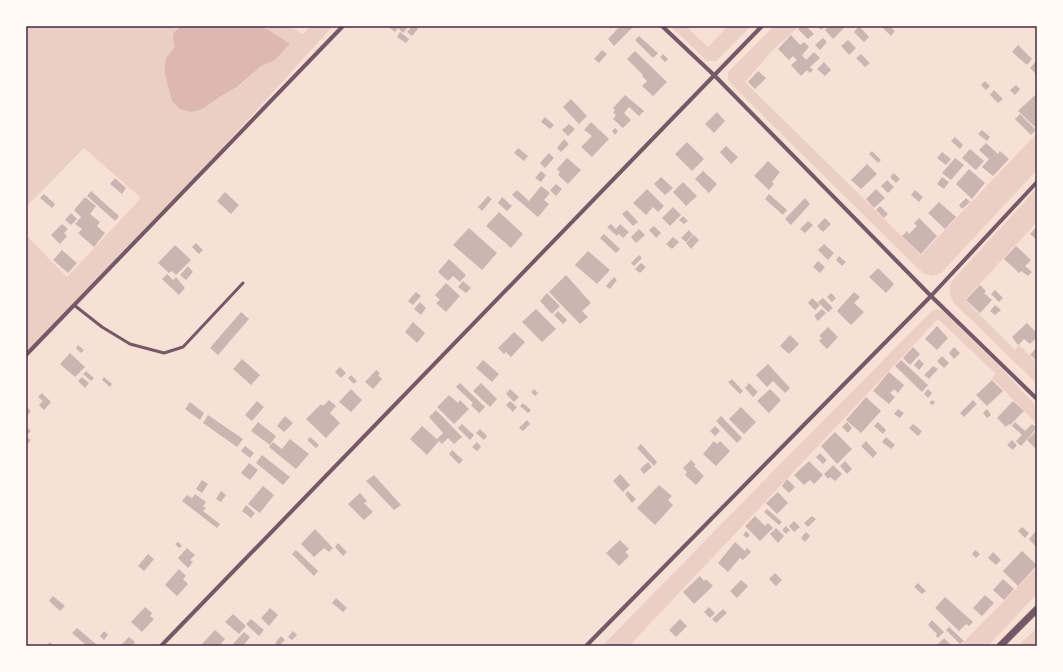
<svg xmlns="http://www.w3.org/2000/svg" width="1063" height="672" font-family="Barlow,sans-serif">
<rect width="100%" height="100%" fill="#f7e1d7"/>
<path fill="#ebcfc5" d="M26,26H183L176,30L175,47L166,58L221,96L238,87L261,66L274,61L290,44L269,30L256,26H288L303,34L311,26H333L196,177L26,354V235L67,277L141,198L84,148L26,207Z
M670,26H686L708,47L728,26H751L716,61H707Z
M774,26H799L772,51L745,82L921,255L1037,133V170L941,273L931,276L923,273L898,249L732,85L728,79V72Z
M1037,188V222L965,300L1015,350L1019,345L1037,363V384L954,303C949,294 948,290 952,281Z
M937,309L943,311L1002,369L1037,407V424L992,378L996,374L938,319L629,646H602L792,452L932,311Z
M1037,567V594L988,646H960Z
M1037,628V646H1018Z"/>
<path fill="#dcb8b0" d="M183,26H256L269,30L290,44L274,61L261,66L237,87L221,96L202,109L191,112L180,109L172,101L165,74V65L166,58L175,47C172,35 171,32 183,26Z"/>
<path fill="#ccb4b1" d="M387,26H409L403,33L398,28L395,32Z
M412,26H415L418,29L412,36L407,32Z
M620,26L633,27L614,46L608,39Z
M801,26H806L814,34L808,39L798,29Z
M817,26H825L821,30Z
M829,26H846L833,39L825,30Z
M859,26L869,37L864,42L854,32Z
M883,26H889L895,31L891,36L882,27Z
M400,32L409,39L406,43L397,37Z
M791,35L800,45L804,42L809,47L802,55L806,60L814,52L820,58L810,67L813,70L810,73L807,70L801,76L791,65L797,60L793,56L789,60L778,49Z
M639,36L658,53L653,58L635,40Z
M823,38L827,42L820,50L815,45Z
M848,40L856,48L849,55L841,46Z
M1018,45L1032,59L1027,65L1012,52Z
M602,50L607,54L599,63L594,59Z
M635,51L667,82L653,96L642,86L647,81L642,76L643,75L627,59Z
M663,54L668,59L665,62L660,57Z
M861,54L870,63L865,67L856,58Z
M1036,61L1037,62V75L1030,68Z
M824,62L831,70L825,76L817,69Z
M758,71L766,78L755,89L748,82Z
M985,81L990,86L986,90L981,85Z
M1016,85L1020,89L1015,95L1010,90Z
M994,90L1003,99L998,103L990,95Z
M625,95L644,111L639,116L629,107L624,113L631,120L623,128L613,119L616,115L613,113L615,110L613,108Z
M1035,95L1037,97V125L1035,127L1018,111Z
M571,99L587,116L579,124L563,107Z
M717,112L725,121L714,133L705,124Z
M1020,114L1036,130L1031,135L1015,119Z
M545,117L554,125L550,129L541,122Z
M591,122L609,139L592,157L581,147L592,136L584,130Z
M569,124L575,129L568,136L562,130Z
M615,128L618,131L615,135L612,131Z
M982,130L990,137L987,141L978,134Z
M955,137L963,145L960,149L951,141Z
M564,139L569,144L561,152L557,148Z
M687,142L704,159L692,171L675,154Z
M986,143L998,154L1000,151L1009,159L993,176L982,167L989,159L979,150Z
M726,146L738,157L731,164L720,152Z
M518,148L528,156L524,161L514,153Z
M970,149L984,161L976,170L962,158Z
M872,151L881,160L878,163L869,154Z
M942,152L951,159L946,165L937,158Z
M549,153L554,158L545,168L540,163Z
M567,158L581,170L568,184L558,175L560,172L557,169Z
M955,158L964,165L951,180L942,173Z
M768,161L780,172L772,182L774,184L769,190L754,176Z
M867,164L877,174L861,189L851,180Z
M969,169L985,183L972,199L956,184Z
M541,171L546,175L541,182L535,178Z
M703,171L717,184L709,193L695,179Z
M894,173L900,179L896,183L890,177Z
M661,177L673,188L665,195L654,184Z
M942,177L949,182L944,189L937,184Z
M115,178L126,188L122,194L110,184Z
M887,180L894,187L888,193L881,186Z
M683,182L697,196L686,206L673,192Z
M556,184L562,189L556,196L550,190Z
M541,186L550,193L544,200L549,204L538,217L512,195L517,190L529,201Z
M647,189L664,206L658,212L653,207L646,215L633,203Z
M876,189L885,198L874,208L866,199Z
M915,190L923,197L919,202L911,195Z
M91,191L119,216L115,221L87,196Z
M225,192L239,205L231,214L217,201Z
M44,194L55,204L52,208L40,198Z
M769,194L787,210L783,215L765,199Z
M488,196L492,199L482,211L478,207Z
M85,197L96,206L90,214L100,222L97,226L105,233L94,247L78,233L82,229L75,224L81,217L74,210Z
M502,197L512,206L507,211L498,203Z
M805,198L810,204L791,225L785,219Z
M966,198L970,202L962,209L959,205Z
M939,202L956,217L945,229L928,213Z
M880,206L888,214L884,218L876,210Z
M673,207L681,215L670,226L662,218Z
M627,210L638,222L633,226L622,214Z
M499,212L523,234L511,248L486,226Z
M71,213L77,219L71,225L65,220Z
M683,216L688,221L684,224L679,220Z
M825,218L831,224L823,232L817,226Z
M919,218L937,236L921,254L902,236L907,231L909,234L917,226L914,223Z
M808,221L813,225L805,233L800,229Z
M62,224L68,229L64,233L67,236L60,244L51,235Z
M611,224L616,229L620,224L629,232L623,238L619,234L617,236L607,227Z
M654,226L661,233L656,238L649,230Z
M1037,226V240L1030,234Z
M469,228L497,253L482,270L453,245Z
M639,229L645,235L636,243L631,237Z
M689,230L693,235L686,242L681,238Z
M604,234L620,249L616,253L600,238Z
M694,235L699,240L691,249L686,243Z
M673,237L679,242L672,249L666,244Z
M196,243L203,250L199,254L192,247Z
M824,244L834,253L828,260L818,250Z
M175,245L191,260L176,275L172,271L169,273L158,263Z
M1016,246L1031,260L1025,266L1032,272L1028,276L1021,271L1019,273L1004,259Z
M62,250L77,263L68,273L53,260Z
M588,251L610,270L597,284L575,265Z
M639,255L642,258L634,266L631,263Z
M839,256L846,262L842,266L836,260Z
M449,259L466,275L460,282L453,276L448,281L438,272Z
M818,261L825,267L820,273L813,267Z
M641,263L646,267L640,273L635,269Z
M188,266L193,272L186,280L180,275Z
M878,268L894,284L886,293L869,277Z
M167,274L173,280L176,277L185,288L179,295L162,279Z
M566,275L591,303L582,311L588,317L580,324L549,292Z
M614,277L617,280L610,289L606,286Z
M463,281L471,288L466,293L458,287Z
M446,283L460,296L446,312L436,303L440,300L435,295Z
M980,285L986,291L984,293L992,300L980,313L966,300Z
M995,290L1003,298L999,302L991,294Z
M416,292L421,296L413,305L408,301Z
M854,292L860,297L854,303L864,312L851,325L837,311Z
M547,293L560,306L552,314L540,301Z
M831,293L836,298L832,302L827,297Z
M812,298L820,305L815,310L808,303Z
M823,298L833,308L828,312L818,302Z
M420,302L426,308L421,315L414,309Z
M995,305L1001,310L995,315L990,311Z
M536,309L556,329L542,342L522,322Z
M822,309L826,313L818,321L814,316Z
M558,311L567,320L563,324L554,315Z
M241,312L249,319L218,355L210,348Z
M413,322L425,333L417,343L405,332Z
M1027,323L1037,333V337L1030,344L1024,339L1018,345L1012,337Z
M937,326L948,338L937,350L925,339Z
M828,327L838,337L827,349L819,341L822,338L819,336Z
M514,332L525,342L511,357L506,352L504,354L498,348Z
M790,335L799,344L789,354L780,346Z
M78,345L84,350L81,353L76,348Z
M913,347L920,354L910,365L903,358Z
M954,347L960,353L954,359L949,353Z
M1037,347V361L1030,355Z
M70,353L85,367L75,377L60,364Z
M942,356L949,363L944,368L937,361Z
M242,359L260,375L251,385L233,369Z
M919,359L924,364L919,370L914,365Z
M483,360L499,374L492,382L476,368Z
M901,360L928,385L922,392L895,366Z
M768,364L790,388L785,393L773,381L767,387L756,375Z
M933,366L938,369L929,379L924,375Z
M340,367L346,373L341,378L335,372Z
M376,370L380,373L378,375L382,379L373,389L365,382Z
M86,371L94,378L91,381L83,374Z
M889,372L904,385L898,393L894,389L890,393L895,397L889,404L873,391Z
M351,375L357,381L354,384L348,378Z
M82,377L89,383L85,388L78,381Z
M104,377L112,384L110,387L102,380Z
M732,379L743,391L740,394L728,382Z
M992,380L1003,391L987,406L976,395Z
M460,383L485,407L479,413L471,405L473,403L456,387Z
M481,383L497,399L490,407L473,391Z
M749,383L758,392L753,397L745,388Z
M351,389L362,400L351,412L339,402Z
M510,389L519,397L514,402L506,394Z
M534,389L538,393L535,396L531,392Z
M770,389L781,400L769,413L757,401Z
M928,389L932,393L928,398L924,394Z
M42,393L51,402L44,410L39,405L43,401L38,397Z
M449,395L458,403L460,400L469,409L454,424L437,407Z
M866,397L881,411L861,433L846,420Z
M329,400L336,406L330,413L340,423L326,438L306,419L321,404L323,406Z
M932,400L935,402L933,405L929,403Z
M973,400L977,404L964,417L960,413Z
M257,401L264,407L252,421L245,415Z
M510,401L517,407L513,412L506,405Z
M1013,401L1024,411L1010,425L1009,424L1006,427L997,418Z
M190,402L204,413L200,420L185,409Z
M523,403L531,410L528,413L520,406Z
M26,406L31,411L27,416L26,415Z
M741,407L756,422L744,434L729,419Z
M898,409L904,413L900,418L894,414Z
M987,409L991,415L987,418L983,413Z
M436,410L462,437L454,444L448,438L442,444L437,439L443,433L429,417Z
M208,415L243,439L237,447L203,423Z
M285,416L293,423L284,432L277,426Z
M721,416L742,438L737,443L716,421Z
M527,420L530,424L523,431L519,428Z
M258,422L276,436L270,445L251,431Z
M847,422L852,428L848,433L842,427Z
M878,422L886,430L883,434L874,426Z
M1015,422L1025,431L1032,424L1037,428L1021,446L1016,441L1022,435L1012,426Z
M462,424L474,435L470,440L458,428Z
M913,424L922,431L918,436L909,428Z
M26,426L31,431L26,436Z
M422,426L439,441L427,455L410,439Z
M715,426L720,431L715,436L710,431Z
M480,429L487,436L484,440L476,433Z
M1037,430V450L1027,440Z
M835,432L852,449L837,464L821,446Z
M310,437L319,445L316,448L307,440Z
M886,437L895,445L891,449L882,442Z
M28,438L31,440L26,446V440Z
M290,439L309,454L296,469L269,447L273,442L282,449Z
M1012,440L1017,445L1013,450L1007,445Z
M714,441L717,444L720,441L730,451L716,466L703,454Z
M866,441L877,453L873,458L861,446Z
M477,442L481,447L477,451L472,447Z
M641,444L657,462L654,466L637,448Z
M245,446L254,453L250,458L241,451Z
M452,450L463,460L459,464L449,454Z
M820,453L827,460L823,464L816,457Z
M262,455L290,477L283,485L256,463Z
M691,460L696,465L694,466L704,476L696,485L685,475L687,472L683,468Z
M809,461L823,475L814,484L810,480L804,485L794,475Z
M845,461L852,469L847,474L840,466Z
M648,462L652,467L644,474L640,469Z
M249,463L258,470L250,480L241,473Z
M833,465L842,474L835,481L830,477L828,479L824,474Z
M620,474L630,485L623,492L613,481Z
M374,475L401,505L394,510L366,481Z
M787,479L795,487L789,493L782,486Z
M202,480L208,484L202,493L196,489Z
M659,485L672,496L668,500L673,505L655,525L637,508Z
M263,486L274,495L260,513L248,504Z
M221,491L226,495L221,502L216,499Z
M628,491L636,499L632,503L625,494Z
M778,492L788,503L777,514L766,503Z
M360,493L367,501L364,503L373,512L364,520L348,504Z
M195,494L206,502L203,506L206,508L203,511L220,524L217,528L182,501L187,495L192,498Z
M246,505L255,513L251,518L242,511Z
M767,509L782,522L779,525L764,512Z
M755,516L765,526L768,523L773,528L760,541L745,526Z
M812,516L816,519L808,527L804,523Z
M794,521L800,527L794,532L789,526Z
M786,526L790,530L786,534L782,530Z
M1022,527L1029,533L1025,538L1018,531Z
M776,528L784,536L778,543L770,534Z
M315,529L333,548L329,552L324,548L314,557L301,544Z
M1037,530V544L1035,546L1029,539Z
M746,531L750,535L747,538L743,535Z
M806,532L810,536L805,542L801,538Z
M620,540L629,549L625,552L629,556L619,566L606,553Z
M178,542L182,546L179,548L175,544Z
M735,542L745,551L747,548L751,552L743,560L740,558L728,572L718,563Z
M338,543L347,552L343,556L335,547Z
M187,548L195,555L190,560L193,562L188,568L178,558Z
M296,550L318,571L314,576L292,554Z
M975,550L980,554L976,558L972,554Z
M1022,551L1037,565L1018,586L1003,571Z
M993,552L1001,560L996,565L988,558Z
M148,554L154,559L144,571L138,566Z
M179,569L186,576L183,579L188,584L177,596L165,585Z
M775,573L782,580L776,586L769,579Z
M700,576L704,581L706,579L713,586L694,604L683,592Z
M1003,579L1014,589L1004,600L993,590Z
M741,580L748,586L737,598L730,591Z
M918,583L926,591L922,594L914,587Z
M985,595L994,603L982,616L973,608Z
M53,596L65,606L60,611L49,601Z
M945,597L973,622L969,626L966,624L959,631L935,608Z
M336,598L347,608L343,612L332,603Z
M145,607L152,613L150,616L154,619L142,632L131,622Z
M709,607L715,613L710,618L704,612Z
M270,608L278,615L269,626L261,618Z
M723,609L727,613L716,623L712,619Z
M233,614L246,626L239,634L225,622Z
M251,619L264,630L259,636L246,624Z
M680,619L687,626L676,637L669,630Z
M932,620L944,632L938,638L936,636L937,634L928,625Z
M949,627L964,641L960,644L946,630Z
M77,628L96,644L95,646H87L72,633Z
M215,630L225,639L219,646H202L201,645Z
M104,631L108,635L104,640L100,636Z
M293,631L297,635L292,640L288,637Z
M244,632L250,637L243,646H231Z
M281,636L285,640L279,646L275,643Z
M129,637L135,642L132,646H120Z
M944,638L952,646H936Z
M50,642L54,646H46Z"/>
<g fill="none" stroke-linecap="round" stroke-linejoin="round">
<path stroke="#755966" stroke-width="3" d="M74,305L102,327L130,344L164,353L183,347L243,283"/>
<path stroke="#755966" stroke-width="4" d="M662,26L715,76L931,296L1037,399
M26,355L343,26
M161,646L762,26
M586,646L931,296L1037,182"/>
<path stroke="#755966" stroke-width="7" d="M1000,646L1037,609"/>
</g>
<rect width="1063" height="672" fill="none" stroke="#fffaf5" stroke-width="54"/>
<rect x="27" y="27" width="1009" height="618" fill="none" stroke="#4a2c40" stroke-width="1.5"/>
</svg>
